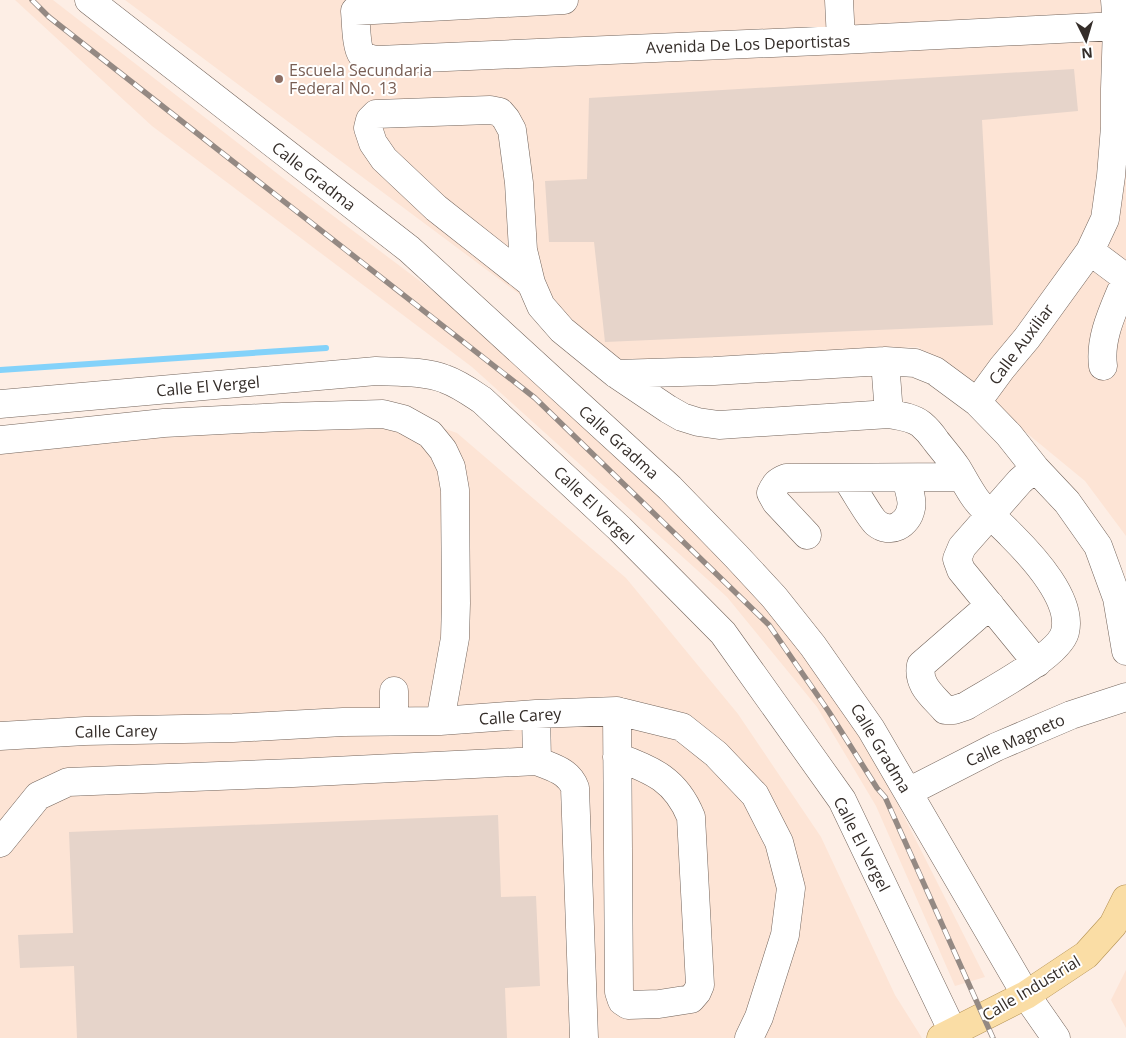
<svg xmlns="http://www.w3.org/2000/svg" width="1126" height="1038" font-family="'Open Sans',sans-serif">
<rect width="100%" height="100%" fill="#fdeee5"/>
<path fill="#fde4d5" d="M15,0H53L283,178L453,306L665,501L768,610L844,707L886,781L985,977L955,986L876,806L817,707L727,597L472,367L152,126Z
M125,0H1126V536L1085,481L949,369L918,347L609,361Z
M374,404L457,433L626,578L738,714L821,837L895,995L922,1038H0V429Z
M1126,970V1028L1111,1000Z"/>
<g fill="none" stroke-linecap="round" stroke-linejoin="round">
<path stroke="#83d2fa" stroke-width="6" d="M0,370L326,348"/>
</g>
<path fill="#e6d4ca" d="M1074,69L1078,111L982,120L993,325L605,342L594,242H549L545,181L587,179L589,98Z
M498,815L501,897L536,896L540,986L505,988L507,1038H77L74,966L20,968L18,935L73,933L69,832Z"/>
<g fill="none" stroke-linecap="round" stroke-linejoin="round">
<defs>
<path id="minor" d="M89,0L409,249L670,488L736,556L774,597L813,646L871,729L1026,995L1056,1038
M564,0L355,11C356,21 356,48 362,55C366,59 372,59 378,60L841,40L1117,26
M839,0L841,40
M1115,0L1117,26L1115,89V127L1111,176L1105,219L1090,251L1027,338L1002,368L977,402L1009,435L1035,468L1067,502L1098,546L1117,598L1126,651
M1090,251L1126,278
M531,283L436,208L384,159L373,143L368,128L370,120L376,114L490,110L500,112L506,119L512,130L519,183L523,250L531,283L541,306L562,330L616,374L668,409L682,417L698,422L719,425L889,414C900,416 912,417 921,424C927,429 932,435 936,441C943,450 951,459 957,468C963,478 968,488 975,498C985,512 1000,523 1012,536C1033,557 1073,600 1065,632C1059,656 988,692 966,706L954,710H945C933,696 917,685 921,665L990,605
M885,361L889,414
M1103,366C1099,336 1115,307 1126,279
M616,374L714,371L885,361L915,363L935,371L977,402
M0,404L376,371C397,372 426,371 445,379C459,384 470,392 482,400L620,529L723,633L842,800L953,1032
M0,440L164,423L282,417L383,414L403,419L430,434L443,450L451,467L455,490L456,603L455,638L440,721
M1035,468L1020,481L962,547L957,559L961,570L1037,663
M846,478C853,487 869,517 876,523C890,535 908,525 911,508C913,500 908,487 906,478
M807,535L776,502L771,493C775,484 778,481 786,478L962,477
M394,691V721
M617,711L619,992L622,1001L628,1005L659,1004L691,999L697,992L700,985L691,817C676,780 653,770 617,757
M0,736L85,731L233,728L343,722L440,721L536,714L617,711L682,727L716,754L755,795L779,842L791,888L785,935L759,1017L749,1038
M537,761C553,768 569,771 575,788L584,1038
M908,792L996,747L1071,715L1126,697
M0,843L38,796L68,782L293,773L537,761L536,714"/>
<path id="major" d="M941,1038L1026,995L1086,955L1113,925L1126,899"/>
</defs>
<use href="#minor" stroke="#74655c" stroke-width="29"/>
<use href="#major" stroke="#b39153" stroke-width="29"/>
<use href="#minor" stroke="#fff" stroke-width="28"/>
<use href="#major" stroke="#fadda5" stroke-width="28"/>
<defs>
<path id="rail" d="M32,0L49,17L212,145L535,398L769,625L829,712L877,788L885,797L993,1038"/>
</defs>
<use href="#rail" stroke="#948983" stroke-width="5.5"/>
<use href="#rail" stroke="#fff" stroke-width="4" stroke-dasharray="11" stroke-linecap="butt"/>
</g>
<circle fill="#8d6e63" stroke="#fff" stroke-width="2" cx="279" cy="79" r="5"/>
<g text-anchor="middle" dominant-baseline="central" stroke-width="4" stroke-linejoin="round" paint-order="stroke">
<g font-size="16" fill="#342d29" stroke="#fff">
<text transform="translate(748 44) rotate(-2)">Avenida De Los Deportistas</text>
<text transform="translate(314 176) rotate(38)">Calle Gradma</text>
<text transform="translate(1021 344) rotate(-53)">Calle Auxiliar</text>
<text transform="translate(208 386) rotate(-5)">Calle El Vergel</text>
<text transform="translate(619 442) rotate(42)">Calle Gradma</text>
<text transform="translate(594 505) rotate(44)">Calle El Vergel</text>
<text transform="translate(520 716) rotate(-4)">Calle Carey</text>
<text transform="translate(116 731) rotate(-1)">Calle Carey</text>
<text transform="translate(1015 740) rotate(-24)">Calle Magneto</text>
<text transform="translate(881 748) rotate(59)">Calle Gradma</text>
<text transform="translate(862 844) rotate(63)">Calle El Vergel</text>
<text transform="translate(1031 988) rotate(-31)">Calle Industrial</text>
</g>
<g font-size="16" fill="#785e54" stroke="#fff" text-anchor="start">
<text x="289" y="70">Escuela Secundaria<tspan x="289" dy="18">Federal No. 13</tspan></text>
</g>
</g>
<g transform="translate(1086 40) rotate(175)" stroke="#ffffff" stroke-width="4" paint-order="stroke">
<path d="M0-4L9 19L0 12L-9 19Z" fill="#342d29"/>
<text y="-8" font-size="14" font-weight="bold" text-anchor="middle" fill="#342d29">N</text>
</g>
</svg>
